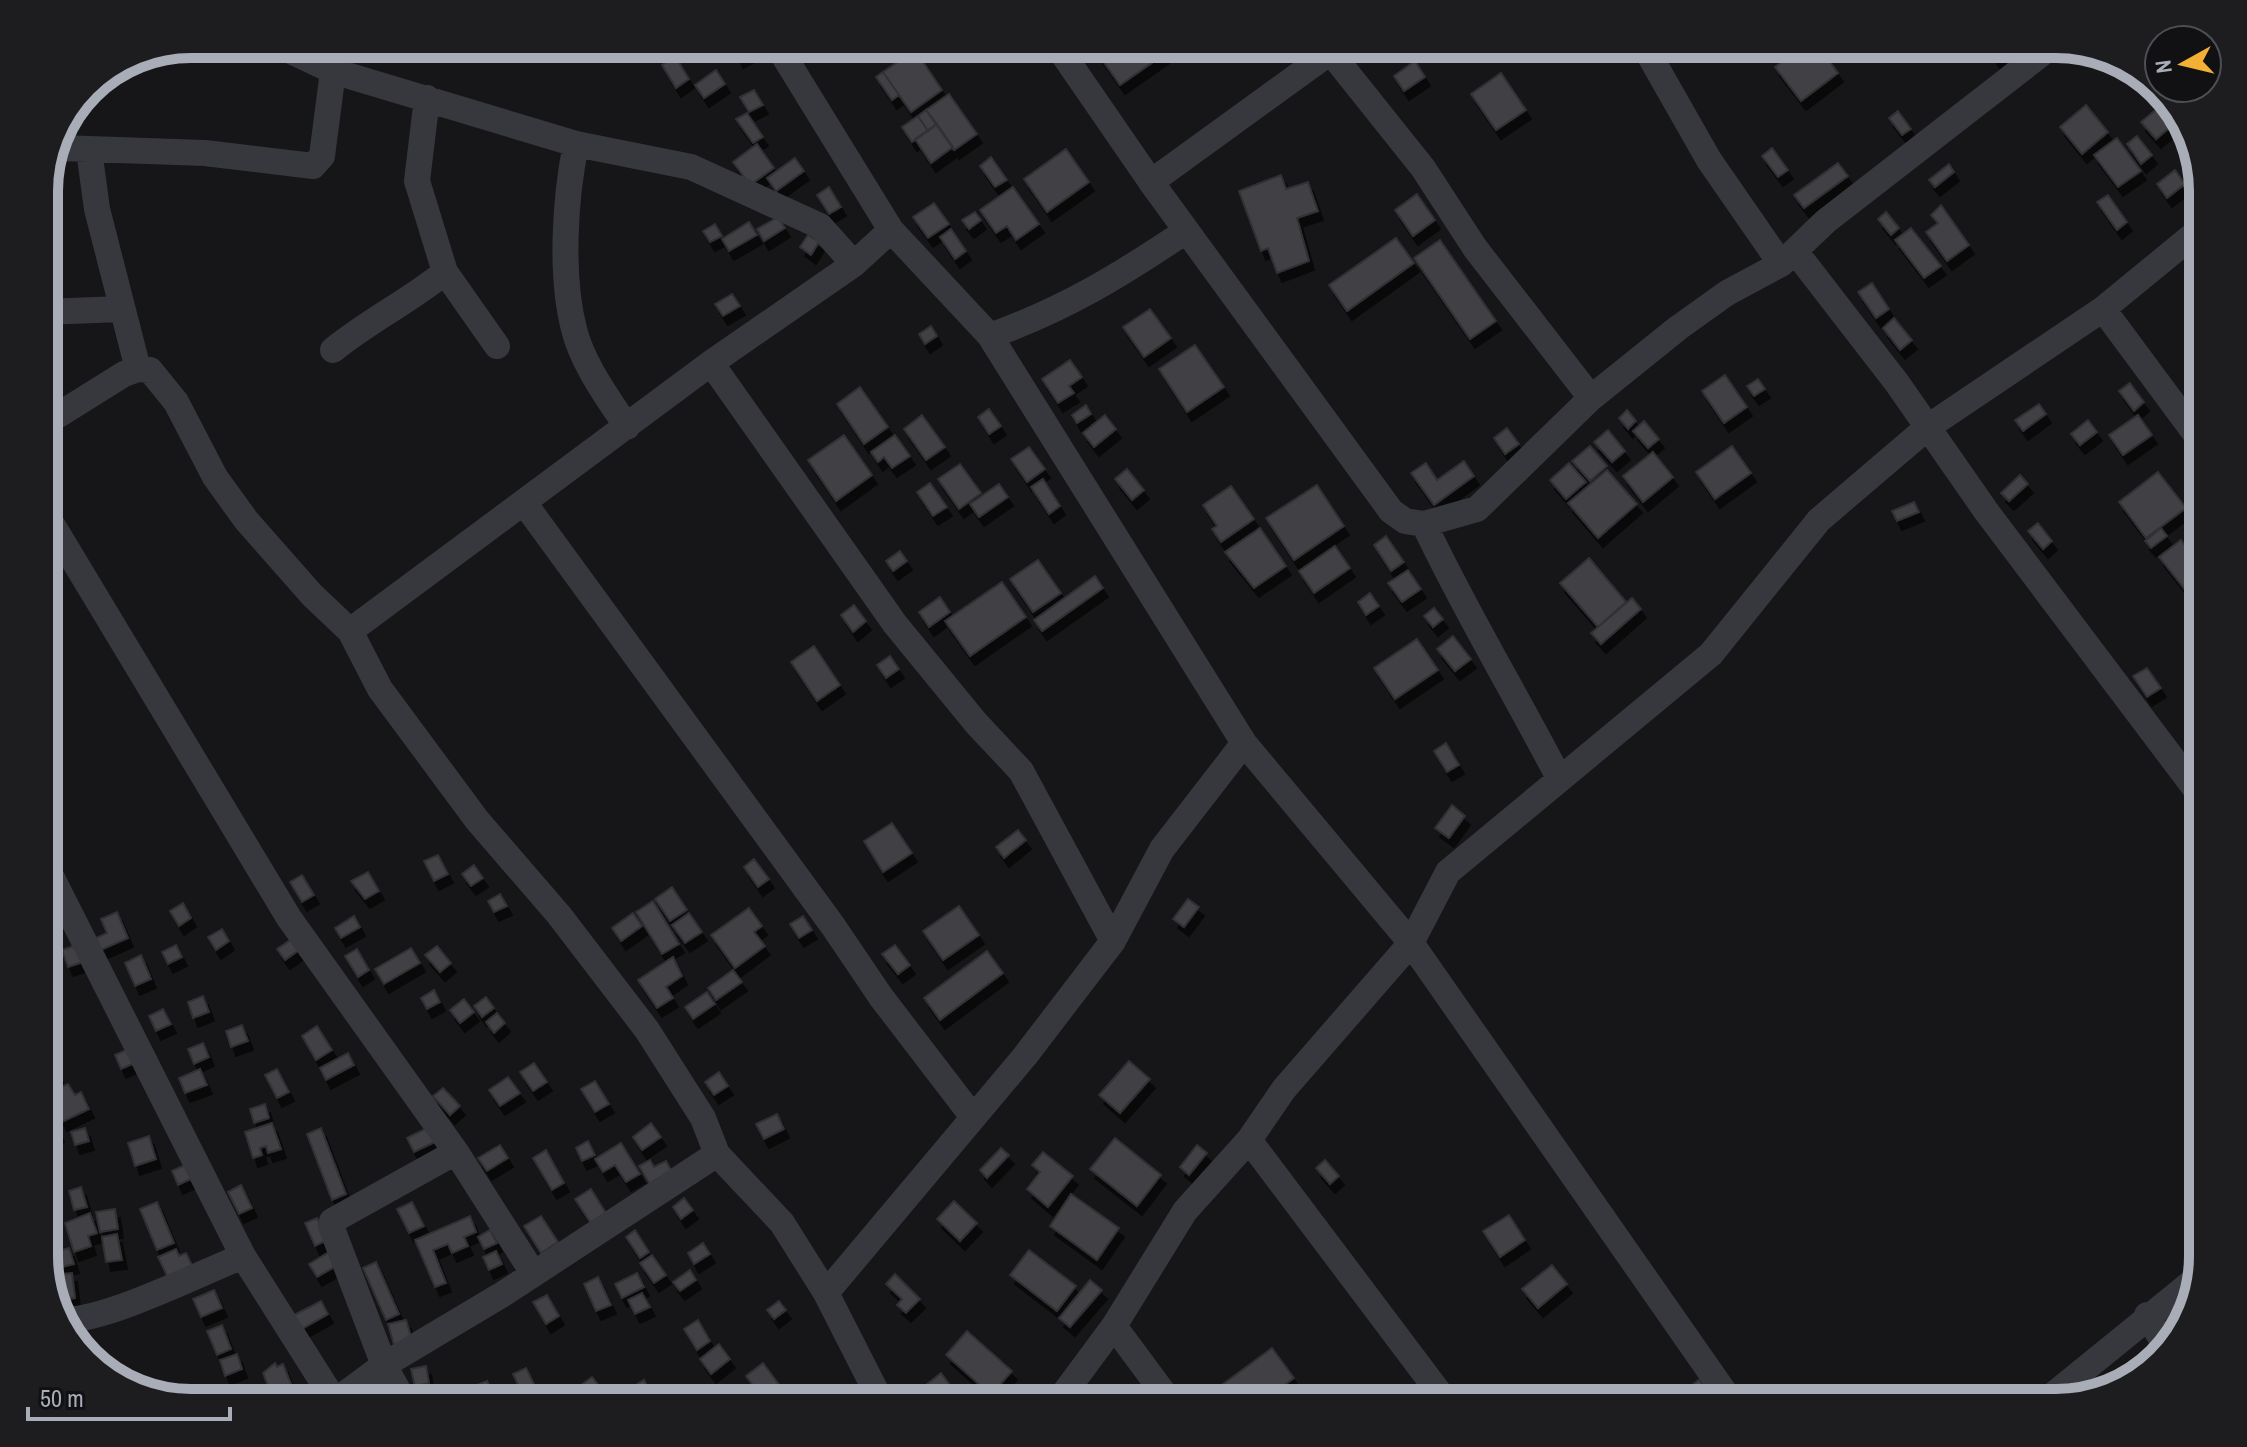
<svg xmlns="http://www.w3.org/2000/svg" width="2247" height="1447" font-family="'Archivo Narrow',sans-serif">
<defs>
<filter id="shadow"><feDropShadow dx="5" dy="9" stdDeviation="0" flood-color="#0009"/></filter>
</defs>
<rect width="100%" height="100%" fill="#161618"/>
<path fill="#404145" stroke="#303034" stroke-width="2" filter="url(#shadow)" d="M732,44H747L750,53L738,59Z
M1112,44H1179L1120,85L1098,54Z
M1805,44H1817L1838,73L1801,101L1775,67Z
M1994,44H2003L2007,49L1995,59L1988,49Z
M915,50L942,90L911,112L883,72Z
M675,56L689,79L676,88L662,65Z
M1415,61L1425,77L1404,91L1394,76Z
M716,70L725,84L704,98L695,85Z
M883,72L899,95L892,100L876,77Z
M1501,73L1526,110L1496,130L1471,94Z
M754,90L763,105L749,112L740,97Z
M949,94L977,134L954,150L926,110Z
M2164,103L2179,120L2156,139L2141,122Z
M2086,105L2108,132L2082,154L2060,127Z
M926,110L937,124L928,131L918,116Z
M1898,111L1911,129L1902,135L1889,118Z
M747,113L763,137L753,143L736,119Z
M918,116L928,131L912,142L902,127Z
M937,124L953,147L931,163L915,139Z
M2137,136L2152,155L2141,164L2127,144Z
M2117,138L2141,171L2118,187L2094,155Z
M757,144L774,168L750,185L733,162Z
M1772,148L1788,170L1778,177L1762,156Z
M1066,149L1089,182L1047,212L1024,179Z
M991,157L1007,180L995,187L980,166Z
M795,158L804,171L776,191L767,178Z
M1838,163L1848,176L1804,208L1794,195Z
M1949,164L1954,172L1935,187L1929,180Z
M2175,170L2185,184L2167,198L2157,184Z
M1281,175L1286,189L1308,182L1318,211L1297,218L1309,261L1277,273L1268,248L1261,251L1239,191Z
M829,187L841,207L829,214L817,195Z
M1013,187L1039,224L1016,240L1007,226L996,233L980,210Z
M1417,194L1435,220L1413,236L1395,210Z
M2108,195L2127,222L2117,230L2097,202Z
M934,203L949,224L928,238L913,217Z
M1941,205L1969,245L1947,261L1926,232L1938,223L1931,215Z
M975,212L981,220L969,229L962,220Z
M1886,212L1899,228L1891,235L1878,219Z
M778,217L785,228L764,241L757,229Z
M749,222L757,235L729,251L722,239Z
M715,224L722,236L710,242L703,231Z
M1911,228L1941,266L1924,278L1895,240Z
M951,229L966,251L955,259L940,237Z
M808,235L819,242L811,255L800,247Z
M1396,238L1414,263L1347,311L1329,285Z
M1440,240L1496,321L1470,339L1414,258Z
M1872,283L1889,309L1876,318L1858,292Z
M732,294L740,306L723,316L715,304Z
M1150,309L1171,338L1144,357L1123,327Z
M1894,318L1912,340L1900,350L1883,328Z
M931,326L937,336L925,344L919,334Z
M1195,345L1224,387L1187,412L1159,369Z
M1070,360L1082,377L1069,386L1074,393L1058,403L1042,379Z
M1725,375L1747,407L1724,423L1702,391Z
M1758,379L1765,389L1754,396L1747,386Z
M2130,383L2144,402L2134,411L2119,391Z
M860,387L888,427L864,444L837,404Z
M2039,404L2046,414L2023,431L2015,420Z
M1086,405L1091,414L1077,423L1072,415Z
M989,409L1001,426L989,434L978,417Z
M1627,410L1636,421L1628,429L1619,418Z
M922,415L945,447L926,460L904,429Z
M1105,415L1116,429L1094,447L1083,433Z
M2138,415L2152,435L2123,455L2109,435Z
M2088,420L2097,432L2080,445L2071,434Z
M1644,421L1659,439L1648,448L1633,431Z
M1507,428L1519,444L1505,454L1494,438Z
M1608,430L1625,451L1612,462L1594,442Z
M844,435L872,475L836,501L808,460Z
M895,435L910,456L892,468L884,457L878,462L871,452Z
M1590,446L1607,466L1590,481L1572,461Z
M1732,446L1751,473L1715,499L1696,472Z
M1029,447L1045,469L1027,482L1011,459Z
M1653,452L1673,477L1643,502L1623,476Z
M1464,461L1474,476L1434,505L1411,473L1426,463L1437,480Z
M1569,463L1586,482L1566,499L1550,480Z
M960,464L981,493L959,509L938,479Z
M1127,469L1144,490L1132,500L1115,479Z
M1607,470L1637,504L1598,538L1568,503Z
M2158,472L2186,508L2146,538L2119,502Z
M2020,475L2028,484L2009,501L2001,493Z
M1043,479L1060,506L1049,514L1031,487Z
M930,483L947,507L933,516L917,492Z
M999,484L1008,497L979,517L970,504Z
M1317,485L1344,526L1294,560L1266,518Z
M1231,486L1254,519L1221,542L1212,529L1217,526L1203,505Z
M1914,502L1919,512L1897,521L1892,511Z
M2038,523L2052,541L2043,549L2028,531Z
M1260,528L1286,566L1254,588L1225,552Z
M2161,528L2167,536L2151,548L2145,541Z
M1386,536L1404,562L1391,571L1374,545Z
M2181,540L2203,568V580L2187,592L2159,557Z
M1335,546L1350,568L1314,593L1299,571Z
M900,551L907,561L893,571L886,561Z
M1589,558L1626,602L1598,627L1560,583Z
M1038,560L1061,593L1033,612L1010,579Z
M1408,570L1421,589L1402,602L1388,583Z
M1095,576L1103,588L1042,631L1034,620Z
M1002,582L1026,617L970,656L945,621Z
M1370,593L1379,606L1366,615L1358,602Z
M940,597L950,612L929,627L919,612Z
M1632,598L1641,609L1601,644L1591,633Z
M854,605L866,621L853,632L841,615Z
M1434,608L1443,619L1433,627L1424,616Z
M2200,622L2203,627V650L2188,631Z
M1453,636L1471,659L1455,671L1437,649Z
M1417,639L1438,670L1395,699L1374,668Z
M814,646L840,685L817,701L791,662Z
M890,656L899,669L886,678L877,665Z
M2147,668L2161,688L2147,697L2133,676Z
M1446,743L1459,765L1447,772L1434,751Z
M1452,805L1465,816L1449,838L1435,828Z
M892,823L912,853L883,872L864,841Z
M1018,830L1026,840L1004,858L996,847Z
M438,855L448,874L434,881L424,861Z
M754,859L769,879L758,887L744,867Z
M474,865L483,878L471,886L462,874Z
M368,872L379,891L365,899L351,881Z
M302,875L314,895L302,902L290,882Z
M672,887L687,910L670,921L655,899Z
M500,894L507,906L494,912L488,901Z
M1188,899L1199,907L1184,927L1173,919Z
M653,901L679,944L662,954L636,912Z
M183,903L191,918L179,926L170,911Z
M959,906L979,935L943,960L923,931Z
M749,908L762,926L754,932L765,946L735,968L711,935Z
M117,912L128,938L101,950L96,938L107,933L101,919Z
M633,913L642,926L621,941L612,928Z
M689,913L702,932L685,943L672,925Z
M354,916L360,927L341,938L335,928Z
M803,916L812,930L799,938L790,924Z
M222,929L229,941L216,950L208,937Z
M292,939L299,950L285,960L277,949Z
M77,945L83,962L68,967L62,950Z
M176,945L182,957L168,964L162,952Z
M895,945L910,965L898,974L882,954Z
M437,946L451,963L440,972L425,955Z
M411,948L420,963L384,984L375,969Z
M357,949L369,970L358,977L345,956Z
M987,951L1003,973L940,1020L924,998Z
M141,955L151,979L135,986L125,963Z
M673,957L682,976L666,987L673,998L657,1008L638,980Z
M733,970L742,982L716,1000L708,988Z
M434,990L440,1002L427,1009L421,998Z
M707,992L715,1004L693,1019L685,1007Z
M203,996L209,1012L193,1018L188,1002Z
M486,997L494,1008L482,1017L474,1006Z
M464,999L474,1012L460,1023L450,1010Z
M163,1009L171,1024L156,1031L149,1016Z
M497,1013L505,1023L494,1033L486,1022Z
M242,1025L248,1041L231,1047L226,1031Z
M317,1026L332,1050L316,1060L302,1036Z
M203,1043L209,1057L194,1064L188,1049Z
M130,1048L137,1062L121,1069L115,1055Z
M348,1053L354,1065L326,1080L320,1068Z
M51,1058L61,1081L48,1087L44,1061Z
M1129,1061L1150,1079L1120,1113L1099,1095Z
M534,1063L547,1082L533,1091L520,1072Z
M200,1069L207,1085L185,1093L179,1078Z
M277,1069L289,1092L277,1098L265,1075Z
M719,1072L728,1086L714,1095L705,1082Z
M508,1077L520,1093L500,1106L489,1090Z
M595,1081L609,1104L595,1112L581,1089Z
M68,1084L75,1095L81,1092L89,1109L62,1122L48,1093Z
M443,1088L460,1106L450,1115L433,1096Z
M265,1104L269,1118L254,1123L250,1109Z
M46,1112L59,1133L47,1141L44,1137Z
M777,1114L784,1129L764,1139L756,1124Z
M272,1123L281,1149L268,1153L266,1146L260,1148L262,1155L253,1158L245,1132Z
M651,1123L661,1137L642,1150L633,1137Z
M429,1127L437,1141L414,1152L407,1138Z
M85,1128L89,1141L75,1145L71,1132Z
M321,1128L346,1194L332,1200L307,1134Z
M149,1136L156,1159L135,1166L128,1143Z
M1115,1138L1161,1175L1137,1206L1090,1169Z
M588,1141L595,1155L582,1161L576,1148Z
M621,1143L640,1174L626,1182L615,1165L603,1172L595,1159Z
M500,1145L508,1158L487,1171L478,1158Z
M1197,1145L1207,1153L1189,1175L1180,1167Z
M1001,1148L1009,1155L987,1178L980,1170Z
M546,1150L564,1183L552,1190L533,1158Z
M1043,1152L1073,1176L1048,1207L1027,1189L1040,1172L1032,1165Z
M650,1160L654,1167L666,1161L675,1177L653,1190L639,1166Z
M1325,1160L1339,1176L1330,1184L1316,1168Z
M185,1165L191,1179L178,1185L172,1171Z
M241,1185L252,1208L239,1214L228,1192Z
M81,1187L87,1207L74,1210L69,1191Z
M591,1189L609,1218L594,1228L575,1199Z
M1071,1194L1119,1228L1097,1260L1050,1226Z
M684,1198L693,1210L681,1219L673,1207Z
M954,1201L977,1223L960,1241L937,1219Z
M157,1202L174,1243L157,1250L140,1209Z
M412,1202L424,1226L409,1233L397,1209Z
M115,1209L118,1229L100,1232L96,1212Z
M90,1213L97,1233L88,1236L91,1246L74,1252L65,1223Z
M1509,1215L1525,1240L1500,1257L1483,1231Z
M470,1216L476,1232L464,1237L468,1246L452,1253L448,1244L433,1250L446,1283L435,1287L415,1240Z
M541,1216L558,1242L541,1253L524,1226Z
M317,1218L327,1240L315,1246L305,1223Z
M490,1230L497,1243L484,1249L478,1237Z
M635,1230L649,1252L640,1258L626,1237Z
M117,1234L122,1260L106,1262L102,1237Z
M703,1243L710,1254L694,1264L688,1253Z
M69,1248L74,1264L46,1271L44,1255Z
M176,1249L179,1256L186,1253L192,1265L171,1284L158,1257Z
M1029,1250L1076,1286L1057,1311L1010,1275Z
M331,1251L338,1265L317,1277L309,1264Z
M496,1251L502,1264L489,1270L483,1257Z
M652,1255L666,1275L654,1283L640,1263Z
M376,1262L399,1314L386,1320L363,1268Z
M1552,1265L1567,1284L1538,1308L1522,1289Z
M690,1270L696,1280L680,1291L673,1282Z
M72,1273L75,1298L58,1300L55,1275Z
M637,1273L644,1287L622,1298L615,1284Z
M895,1274L920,1299L906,1313L897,1305L902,1299L886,1284Z
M598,1277L611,1305L596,1311L584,1284Z
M1090,1280L1102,1290L1070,1327L1059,1318Z
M214,1290L222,1308L201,1317L193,1299Z
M642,1293L650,1307L635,1314L628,1300Z
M547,1295L559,1316L546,1324L533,1302Z
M321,1301L328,1314L302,1329L294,1315Z
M779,1301L786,1310L774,1319L767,1310Z
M406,1320L413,1343L395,1348L388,1324Z
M698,1320L710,1341L697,1350L684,1329Z
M222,1325L231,1349L217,1355L207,1331Z
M967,1331L1012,1371L991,1395L946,1355Z
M719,1344L730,1359L711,1374L700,1359Z
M1272,1348L1294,1378L1260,1403H1231L1219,1387Z
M237,1354L242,1369L225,1376L220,1360Z
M275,1363L277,1367L283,1364L297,1399L275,1403L263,1373Z
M763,1363L780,1386L762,1398L746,1376Z
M426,1366L429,1383L415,1386L411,1369Z
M526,1368L536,1388L523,1395L513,1374Z
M941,1373L963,1403H940L926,1385Z
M592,1377L608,1397L600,1403H589L577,1388Z
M644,1380L652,1396L639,1403L631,1388Z
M1699,1380L1716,1403H1670Z
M487,1381L497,1403H479L472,1387Z
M1532,1387L1544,1403H1511Z"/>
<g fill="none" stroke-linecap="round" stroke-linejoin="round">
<path stroke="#37383d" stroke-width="26" d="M276,44L333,71L576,144L691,167L820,226L854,264
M772,44L782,53L891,230L990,336C1067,308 1119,276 1186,231
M1056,44L1151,182L1329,53
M1324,44L1423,168L1475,248L1591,398
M1643,44L1709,160L1781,264
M576,144C565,198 560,275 574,329C582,363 608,398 627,427
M60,148L205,153L313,166L322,156L333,71
M89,150L97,209L138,369
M1151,182L1391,511L1405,521L1424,524L1477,509L1591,398L1678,328L1727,293L1781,264L1826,221L2054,44
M1795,251L1897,383L1986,511L2203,799
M445,272L497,346
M2103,309L2203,444
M44,312L121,309
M990,336L1244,743L1411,943L1732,1403
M333,350C368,321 410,301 445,272L417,181L427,98
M711,363L895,624L976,723L1021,771L1113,941
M44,424L124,374L138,369L150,370L176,402L215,477L246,520L312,595L350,631L380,689L477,820L559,915L647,1030L703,1118L717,1154L782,1223L826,1293L882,1403
M525,504L833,926L881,997L973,1117
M44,511L289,918L456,1152L533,1273
M1424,524C1465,611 1515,693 1559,778
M350,631L711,363L854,264L891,230
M44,862L243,1256L334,1400
M1249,1140L1447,1403
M826,1293L1025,1056L1113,941L1162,849L1244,743
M2147,1315L2167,1348
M60,1319C98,1325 203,1272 243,1256
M1114,1326L1171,1403
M333,1403L384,1365L503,1294L717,1154
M405,1403L384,1365L331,1226L332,1221L456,1152
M1057,1403L1114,1326L1185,1211L1249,1140L1284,1089L1411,943L1448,872L1711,654L1819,520L1928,427L2103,309L2203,227
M2043,1403L2197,1278"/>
</g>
<path d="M0 0H2247V1447H0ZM191 58H2056A133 133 0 0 1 2189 191V1256A133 133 0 0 1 2056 1389H191A133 133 0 0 1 58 1256V191A133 133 0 0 1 191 58Z" fill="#1d1d20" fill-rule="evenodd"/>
<path fill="none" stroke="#a8adb8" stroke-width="10" d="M191 58H2056A133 133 0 0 1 2189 191V1256A133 133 0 0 1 2056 1389H191A133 133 0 0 1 58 1256V191A133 133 0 0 1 191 58Z"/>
<g transform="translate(2183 64) rotate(262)"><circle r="38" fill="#111113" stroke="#4d4f55" stroke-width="2"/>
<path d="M0-6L14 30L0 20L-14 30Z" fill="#f2b134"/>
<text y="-12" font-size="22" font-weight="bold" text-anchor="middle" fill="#a8adb8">N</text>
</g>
<path d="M28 1407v12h202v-12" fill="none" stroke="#a8adb8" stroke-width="4"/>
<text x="40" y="1407" font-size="24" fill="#a8adb8" stroke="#111113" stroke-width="6" paint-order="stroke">50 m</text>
</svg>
